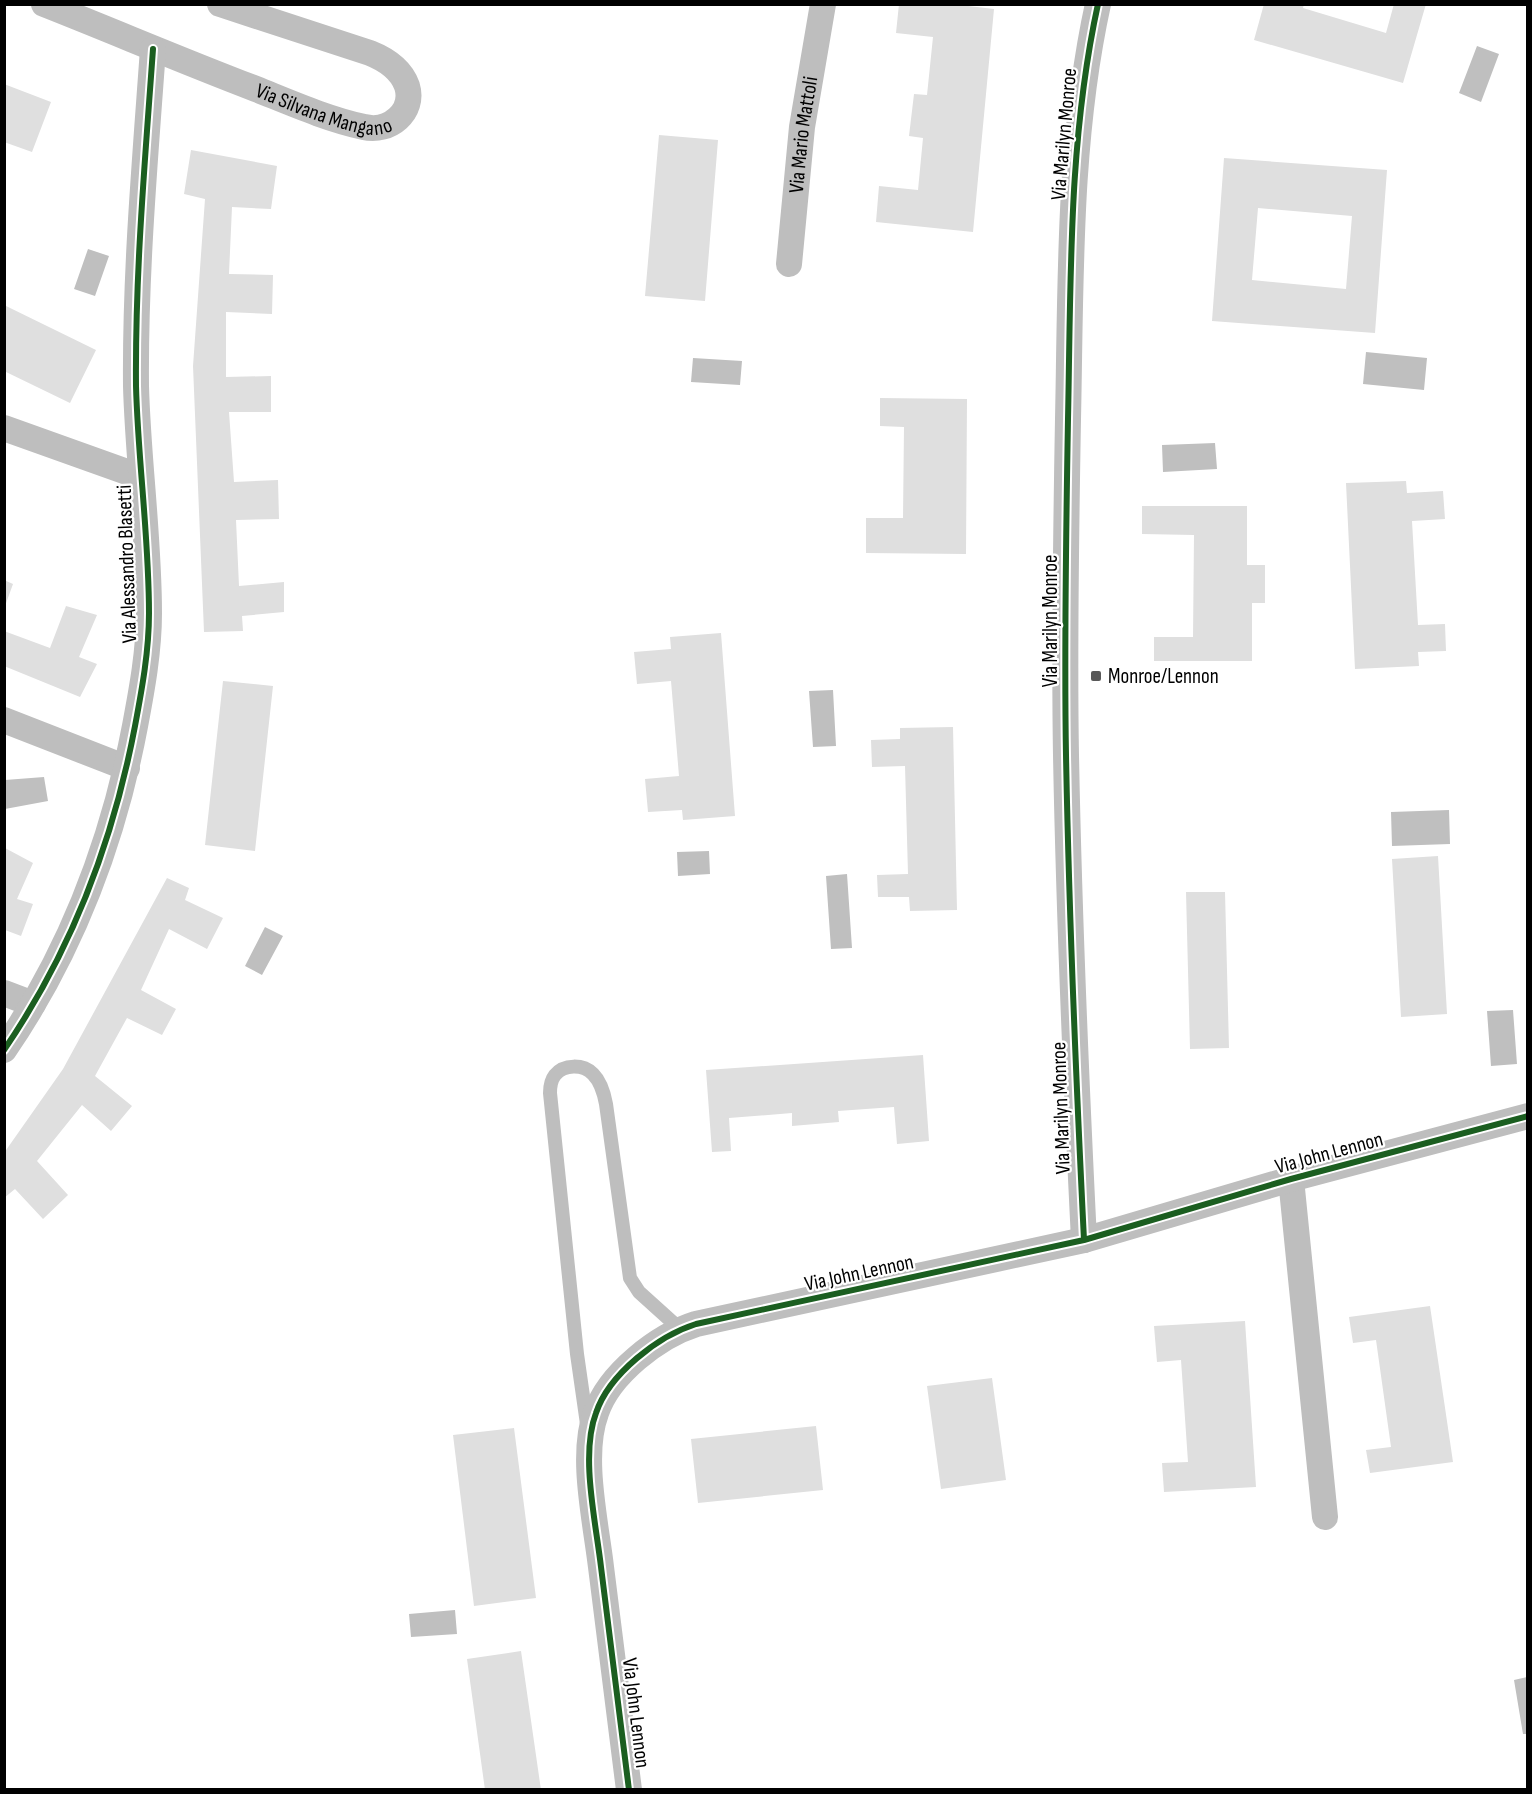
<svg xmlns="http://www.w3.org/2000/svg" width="1532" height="1794" font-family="'Sofia Sans Condensed',sans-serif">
<rect width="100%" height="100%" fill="#fff"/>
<path fill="#bfbfbf" d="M1477,46L1499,54L1481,102L1459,93Z
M88,249L109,256L95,296L74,289Z
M1366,352L1427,358L1424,390L1363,384Z
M693,358L742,361L740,385L691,382Z
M1215,443L1217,469L1163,472L1162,445Z
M833,690L836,746L813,747L809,691Z
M44,777L48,801L5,809V780Z
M1449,810L1450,844L1392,846L1391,812Z
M709,851L710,874L678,876L677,852Z
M847,874L852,948L831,949L826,876Z
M265,927L283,936L262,975L245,966Z
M1513,1010L1517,1064L1491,1066L1487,1011Z
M455,1610L457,1634L411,1637L409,1614Z
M1527,1677V1734H1523L1514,1680Z"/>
<path fill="#dfdfdf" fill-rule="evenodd" d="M899,4H951L994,9L973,232L876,222L879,186L918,190L923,138L909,136L914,94L927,95L933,37L896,33Z
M1264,4H1304L1303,8L1386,33L1394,4H1426L1403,83L1254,40Z
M4,84L51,102L32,152L4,142Z
M659,135L718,140L705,301L645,296Z
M191,150L277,166L271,209L232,207L229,274L273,275L272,314L226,312V377L271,376V412H229L234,482L278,480L279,519L236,520L239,586L284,582V612L242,616L243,631L204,632L193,366L205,199L184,194Z
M1224,158L1387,170L1375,333L1212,321ZM1258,208L1352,216L1346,289L1252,280Z
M4,305L96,350L70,403L4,371Z
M880,398L967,399L966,554L866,553V518H903L904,427L880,426Z
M1406,481L1407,493L1443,491L1445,519L1412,521L1418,625L1445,624L1446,651L1418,652L1419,666L1355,669L1346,483Z
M1142,506H1247V565H1265V603H1252V661H1154V637H1193L1194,535L1142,534Z
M4,580L13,584L5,606H4Z
M66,606L97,615L79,657L97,664L80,697L4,666V631L50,648Z
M721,633L735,816L683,820L682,810L648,812L645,779L679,776L671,681L637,684L634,652L671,649L670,637Z
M223,681L273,686L255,851L205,845Z
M953,727L957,910L910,911L909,897H878L877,875L908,874L905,766L872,767L871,740L900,739V728Z
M5,848L33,863L17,899L33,904L21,936L5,930Z
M1438,856L1447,1014L1401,1017L1392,859Z
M167,878L189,888L185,900L223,918L207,949L169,929L141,990L176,1009L162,1035L127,1018L95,1076L132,1106L111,1131L82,1105L37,1161L68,1195L43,1219L15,1189L4,1198V1153L63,1069Z
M1186,892H1225L1229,1048L1190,1049Z
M923,1055L929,1141L897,1144L894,1107L838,1111L839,1122L792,1126V1113L729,1118L731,1151L712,1152L706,1070Z
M1430,1306L1453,1462L1370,1473L1366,1450L1391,1447L1376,1340L1353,1343L1349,1317Z
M1245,1321L1256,1487L1164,1492L1162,1463L1188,1462L1181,1360L1157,1362L1154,1326Z
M992,1378L1006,1480L941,1489L927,1386Z
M816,1426L823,1490L698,1503L691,1439Z
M514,1428L536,1598L474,1606L453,1435Z
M521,1651L541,1790H485L467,1659Z"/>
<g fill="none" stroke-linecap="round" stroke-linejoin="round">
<path stroke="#bebebe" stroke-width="14" d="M587,1424L577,1354L550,1093C550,1087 551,1080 555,1075C564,1064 583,1064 593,1074C601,1082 604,1093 606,1104L630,1278L639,1292L680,1329"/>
<g stroke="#bebebe" stroke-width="26">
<path id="s1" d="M44,4C115,32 185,62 256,89C291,103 327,119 364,127C389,133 415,112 407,86C401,69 385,59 370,53L220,4"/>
<path id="s2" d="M789,264L802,127L823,4"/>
<path d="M4,428L141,477"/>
<path d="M4,720L127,768"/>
<path d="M4,993L33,1004"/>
<path d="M4,1050C71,952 113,842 135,726C142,689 149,651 149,613C149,537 138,461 136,386C135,273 145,161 153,49"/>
<path d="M1291,1179L1325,1517"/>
<path d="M1084,1240C1076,1079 1069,917 1066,755C1064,643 1066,531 1068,419C1071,281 1068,141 1098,4"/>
<path d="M629,1790C620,1715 610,1641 601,1567C596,1523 580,1455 596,1413C609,1374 658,1336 696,1324L1084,1240L1291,1179L1528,1116"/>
</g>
<defs>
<path id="cycleway" d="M4,1050C71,952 113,842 135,726C142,689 149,651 149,613C149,537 138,461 136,386C135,273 145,161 153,49
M1084,1240C1076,1079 1069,917 1066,755C1064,643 1066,531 1068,419C1071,281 1068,141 1098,4
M629,1790C620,1715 610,1641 601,1567C596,1523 580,1455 596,1413C609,1374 658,1336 696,1324L1084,1240L1291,1179L1528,1116"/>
</defs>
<use href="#cycleway" stroke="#fff" stroke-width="10"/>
<use href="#cycleway" stroke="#1b5e20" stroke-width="6"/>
</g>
<rect fill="#595959" stroke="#fff" stroke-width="2" x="1090" y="670" width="12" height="12" rx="3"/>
<g text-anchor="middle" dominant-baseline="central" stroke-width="4.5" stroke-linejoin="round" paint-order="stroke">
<g font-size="21" fill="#000" stroke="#fff">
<text stroke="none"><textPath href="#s1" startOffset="300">Via Silvana Mangano</textPath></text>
<text stroke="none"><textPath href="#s2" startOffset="130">Via Mario Mattoli</textPath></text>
<text transform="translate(1064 134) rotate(-85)">Via Marilyn Monroe</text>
<text transform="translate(127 564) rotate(-92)">Via Alessandro Blasetti</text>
<text transform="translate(1050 621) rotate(-90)">Via Marilyn Monroe</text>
<text transform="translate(1061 1108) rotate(-92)">Via Marilyn Monroe</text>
<text transform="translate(1329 1153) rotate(-15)">Via John Lennon</text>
<text transform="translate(859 1273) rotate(-12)">Via John Lennon</text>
<text transform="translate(636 1713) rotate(83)">Via John Lennon</text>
</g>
<g font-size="21" fill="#000" stroke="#fff" text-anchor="start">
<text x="1108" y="676">Monroe/Lennon</text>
</g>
</g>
<rect width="1532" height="1794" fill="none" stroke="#000000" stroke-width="12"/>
</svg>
